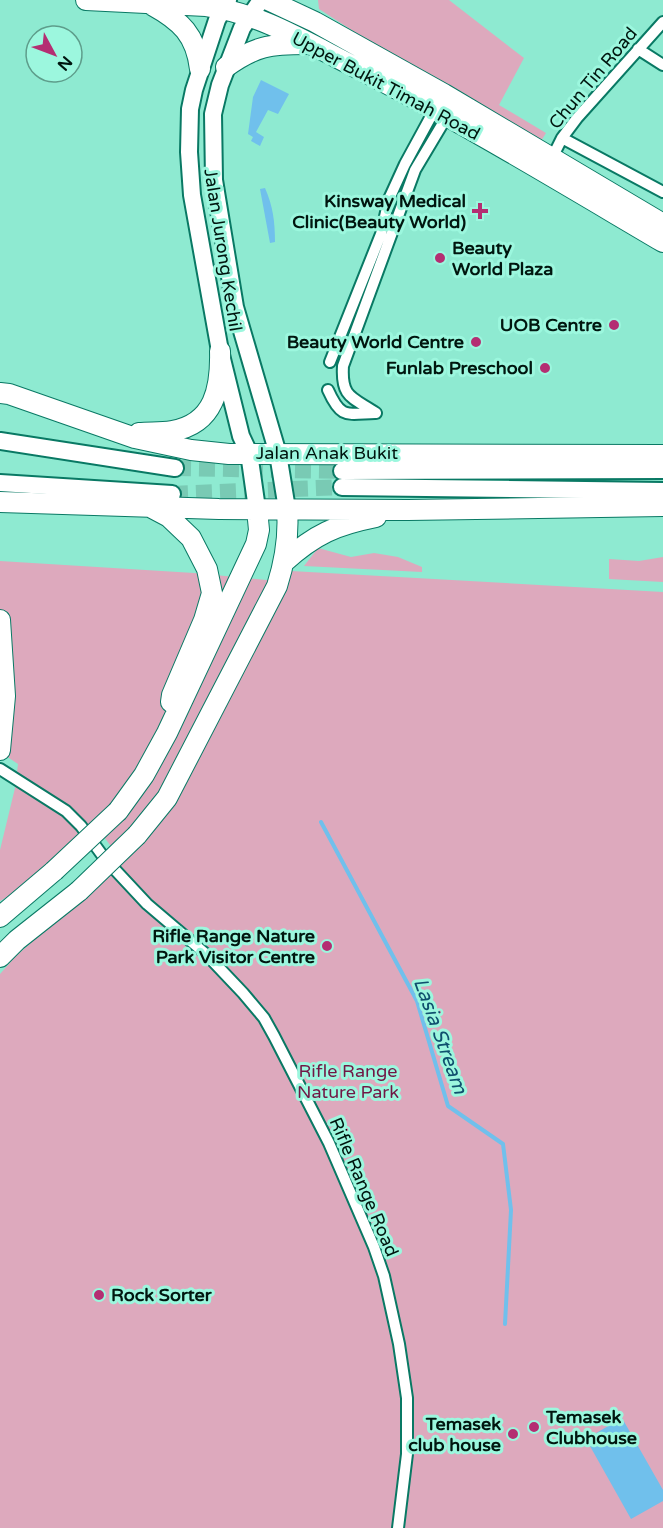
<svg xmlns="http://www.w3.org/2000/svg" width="663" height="1528" font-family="'Varela Round',sans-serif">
<rect width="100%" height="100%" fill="#8eead1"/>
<path fill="#dda9bd" d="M318,0H449L524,58L499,105L546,133L541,141H523L319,9Z
M318,548L351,557L374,553L398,557L422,567V572L304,566Z
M663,557V582L609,579V559L639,561Z
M0,561L194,573L286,582L291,571L663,592V1528H0V974L15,957L122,861L92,821L25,887L0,901V850L15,788L18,764L0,752Z"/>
<path fill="#70c0ec" d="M261,80L289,94L278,114L268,110L256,132L264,137L260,146L251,141L253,137L248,134L253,97Z
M265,188C273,206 275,222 275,242L270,243L260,189Z
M622,1418L663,1490V1501L631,1519L586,1439Z"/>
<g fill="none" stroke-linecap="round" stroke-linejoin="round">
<path stroke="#70c0ec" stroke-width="4" d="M321,822L417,1001L448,1106L503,1144L511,1210L505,1324"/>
<path stroke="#79cab4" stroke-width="16" stroke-dasharray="16 8" stroke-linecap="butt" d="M175,468L342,471
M172,494L342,487"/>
<defs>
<path id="street" d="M638,49L663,65
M562,138L663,192
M552,158L562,138L577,118L663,22
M330,362L381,234L389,199L405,164L436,107
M328,390C341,419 346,414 375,413
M376,413C352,397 341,398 343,366L415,170L449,113
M0,769L66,811L81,826L105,859L147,904L207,955L243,993L264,1018L274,1036L329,1143L374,1247L384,1276L399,1344L407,1398V1454L398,1528"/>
<path id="primary" d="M228,0L217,20L194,90L190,109L189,152L192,195L220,351L241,436L249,453L257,509
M261,0L242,28L220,85L213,114L214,180L235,307L278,454L287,509
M0,441L175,468
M342,471L663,470
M0,483L172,494
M342,487L663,491"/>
<path id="highway" d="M86,0L206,6C259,13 306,42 353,66C459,120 561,182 663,242
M268,0L315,22L444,94L663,224
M152,5C181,21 196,35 200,69
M226,67C255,46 270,44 306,44
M0,393L9,394L135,438L191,450L229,454L663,455
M139,433C150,432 161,433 172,431C215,424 221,387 220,351
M0,502L219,509L408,510L663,506
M152,508L169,517L191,538L207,569L212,593L204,620L172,695L171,702
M284,562C315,534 336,525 376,517
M0,620L5,696L0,750
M118,811L144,775L167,733L256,544L259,530L257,509
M137,835L167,798L277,586C285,561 289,535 287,509
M0,917L54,871
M0,957L17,940L79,891"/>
</defs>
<use href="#street" stroke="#097964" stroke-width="14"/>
<use href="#primary" stroke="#097964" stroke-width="20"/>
<use href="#highway" stroke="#097964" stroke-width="22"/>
<use href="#street" stroke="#fff" stroke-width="10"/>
<use href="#primary" stroke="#fff" stroke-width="16"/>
<use href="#highway" stroke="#fff" stroke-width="20"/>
<defs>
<path id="highway-bridge" d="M54,871L118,811
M79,891L137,835"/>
</defs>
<use href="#highway-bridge" stroke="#097964" stroke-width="22" stroke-linecap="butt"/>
<use href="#highway-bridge" stroke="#fff" stroke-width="20"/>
</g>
<g fill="#b42e72" stroke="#9cf7de" stroke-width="2">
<path d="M477 202h6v6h6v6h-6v6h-6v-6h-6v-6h6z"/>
<circle cx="440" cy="258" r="6"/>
<circle cx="614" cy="325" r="6"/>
<circle cx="476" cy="342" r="6"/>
<circle cx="545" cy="368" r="6"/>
<circle cx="327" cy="946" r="6"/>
<circle cx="99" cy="1295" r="6"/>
<circle cx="534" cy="1427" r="6"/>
<circle cx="513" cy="1434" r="6"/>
</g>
<g text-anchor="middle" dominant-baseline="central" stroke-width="6" stroke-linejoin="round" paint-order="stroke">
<g font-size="18" fill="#00160f" stroke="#9cf7de">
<text transform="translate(593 78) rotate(-50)">Chun Tin Road</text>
<text transform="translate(386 86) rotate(28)">Upper Bukit Timah Road</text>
<text transform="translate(223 250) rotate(81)">Jalan Jurong Kechil</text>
<text x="327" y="453">Jalan Anak Bukit</text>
<text transform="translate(364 1187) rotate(67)">Rifle Range Road</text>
</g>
<g font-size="18" font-weight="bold" fill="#00160f" stroke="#9cf7de" text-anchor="end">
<text x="466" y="201">Kinsway Medical<tspan x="466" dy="21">Clinic(Beauty World)</tspan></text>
<text x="452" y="248" text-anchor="start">Beauty<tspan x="452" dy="21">World Plaza</tspan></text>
<text x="602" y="325">UOB Centre</text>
<text x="464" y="342">Beauty World Centre</text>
<text x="533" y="368">Funlab Preschool</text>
<text x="315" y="936">Rifle Range Nature<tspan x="315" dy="21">Park Visitor Centre</tspan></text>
<text x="111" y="1295" text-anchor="start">Rock Sorter</text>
<text x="546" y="1417" text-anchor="start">Temasek<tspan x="546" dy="21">Clubhouse</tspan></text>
<text x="501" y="1424">Temasek<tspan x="501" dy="21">club house</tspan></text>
</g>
<g font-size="18" fill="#711745" stroke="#9cf7de">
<text x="348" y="1071">Rifle Range<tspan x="348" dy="21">Nature Park</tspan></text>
</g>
<g font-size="20" font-style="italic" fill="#10506e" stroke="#9cf7de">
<text transform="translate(440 1036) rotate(70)">Lasia Stream</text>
</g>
</g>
<g transform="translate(54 54) rotate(131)"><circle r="28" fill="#9cf7de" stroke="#5e9d8b" stroke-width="1.5"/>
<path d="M0-4.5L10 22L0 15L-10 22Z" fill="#b42e72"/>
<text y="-9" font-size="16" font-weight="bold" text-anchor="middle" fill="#00160f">N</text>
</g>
</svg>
